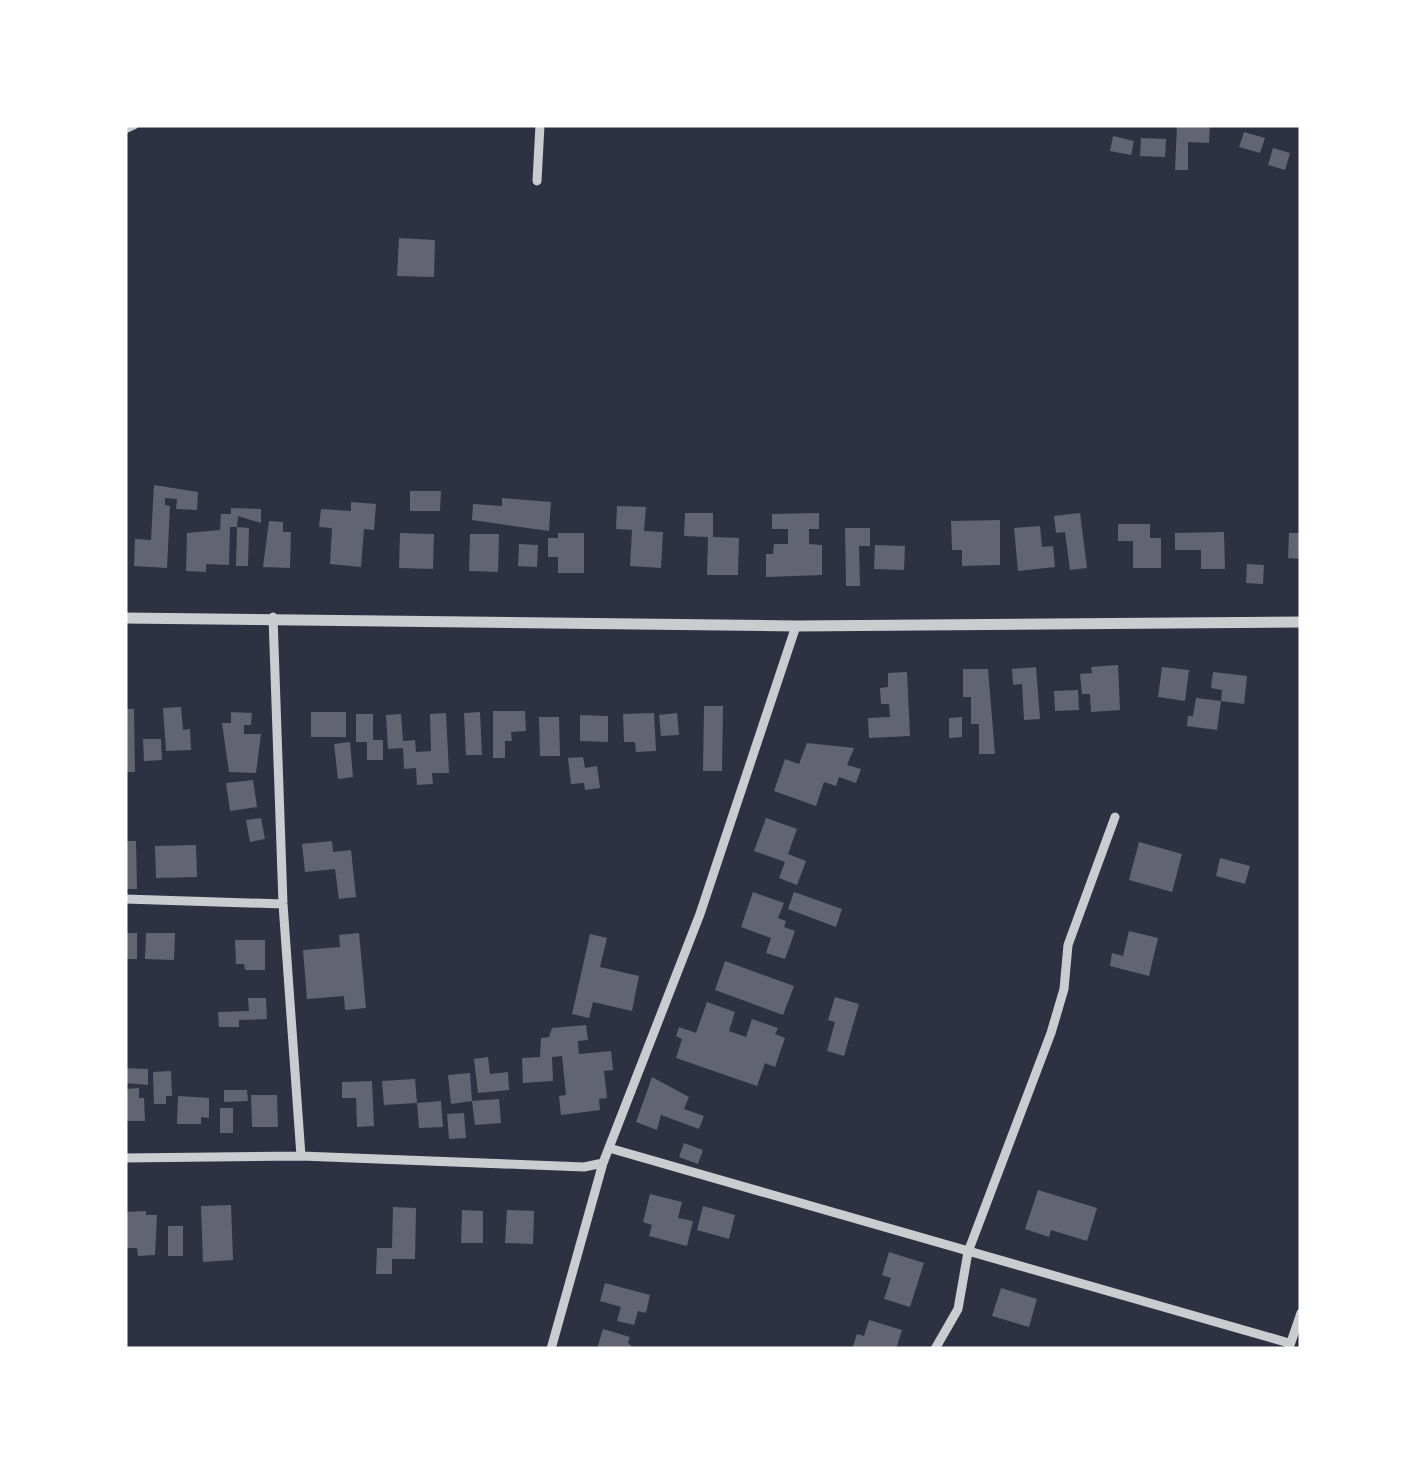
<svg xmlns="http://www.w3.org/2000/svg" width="1426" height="1474" font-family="Commissioner,sans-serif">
<rect width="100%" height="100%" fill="#2d3142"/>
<path fill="#626471" d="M1177,125H1210L1209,143L1188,142V170H1175Z
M1244,132L1265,138L1260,153L1239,147Z
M1113,136L1134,141L1131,155L1110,151Z
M1141,138L1166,139L1165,157L1140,156Z
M1273,148L1290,153L1285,170L1268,165Z
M399,238L435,240L434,277L397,276Z
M154,485L198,492L197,510L176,509L177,499L165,498V505L170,506L167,568L134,566L135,539L151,540Z
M410,491H441L440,511H410Z
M502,498L551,502L549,531L472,520L473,504L502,506Z
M351,502L376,504L374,530L364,529L361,567L330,564L332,528L319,527L321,509L351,511Z
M617,506L646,507L644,531L663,532L661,568L630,566L632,530L616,529Z
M231,508L261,509V523L238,516L237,527H230L229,565L206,564V572L186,571L187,533L220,530L221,514H231Z
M685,513H713V537L739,538L738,575H707L708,537L684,536Z
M819,513V529H809V544L822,545V575L766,577V554H773L774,544H788V529H772V514Z
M1080,513L1087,568L1070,570L1065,532L1056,533L1054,516Z
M1000,520V565L962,566V550H952L951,521Z
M269,521L283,522V532H291L290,568L263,567Z
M1118,524H1150V538H1161V568H1133V541H1118Z
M1040,526L1042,547L1053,546L1055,567L1018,571L1014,528Z
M237,527L249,528L248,566H236Z
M845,528H870V546H859L860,586H846Z
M1224,532L1225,569H1201V550H1175V533Z
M400,533L434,534L433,569L399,568Z
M558,533H584V573H558V557H548V538H558Z
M1289,533H1301V559L1288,558Z
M470,534H499L498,572L469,571Z
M519,544L538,545L537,567L518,566Z
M875,545L905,546L904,570L874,569Z
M1247,564L1264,565L1263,584L1246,583Z
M1118,665L1120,710L1091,712L1090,694H1082L1080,674L1092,673L1091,667Z
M1036,667L1040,719L1024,720L1022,684L1013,685L1012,669Z
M1162,667L1189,670L1185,701L1158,697Z
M963,669H988L995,754H979V724H971V697H963Z
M907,672L910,736L869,738L868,718L890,717L889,704H881L880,688L888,687V673Z
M1213,672L1247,676L1244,704L1221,701L1222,690L1211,688Z
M1078,690L1079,710L1055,711L1054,691Z
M1196,698L1221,701L1217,730L1187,726L1188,716H1193Z
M704,706H723L722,771H703Z
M181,707L183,730L190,729L191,750L166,751L163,708Z
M125,709H134L135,772H125Z
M493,711H525L526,731L511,732L512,741H505V758H493Z
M231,712L252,713L251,725H244V734H261L256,773L229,772L222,723H231Z
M311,712H346V737H311Z
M480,712L482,755H466L464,713Z
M446,713L449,773H432L433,784L417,785L416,768L404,769L403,748L388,749L386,715L401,714L403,741L415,740L416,752L431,751L430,714Z
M654,713L656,751L636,752L635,742H624L623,714Z
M677,713L679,735L661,736L659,715Z
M356,714H373V740H383V760H367V742H356Z
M580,715L608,716V742L580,741Z
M539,717H559L560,756H540Z
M962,717V737L949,738V718Z
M143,739H161L162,760L144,761Z
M350,742L353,777L338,779L334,744Z
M807,743L854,748L847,765L861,769L856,783L839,777L836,786L824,782L816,806L774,791L785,759L799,764Z
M583,757L585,768L597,766L600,788L585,790L584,783L571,784L568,758Z
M253,780L257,807L230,811L226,783Z
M261,818L265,839L250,842L246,820Z
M766,818L797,829L788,854L806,861L797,885L779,878L785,862L754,851Z
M125,841H136L137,889H125Z
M332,841L333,852L351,850L356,897L339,899L335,869L305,872L302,844Z
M1139,842L1182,854L1172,892L1129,880Z
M196,845L197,877L156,878L155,846Z
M1220,858L1250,866L1245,884L1216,876Z
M753,892L784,903L778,918L786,921L784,927L795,931L785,959L766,953L771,938L741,927Z
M794,892L842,909L836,927L788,909Z
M1129,931L1158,938L1149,976L1110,966L1112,953L1123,956Z
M125,933H137V959H125Z
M146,933H175L174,960L145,959Z
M359,933L366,1008L345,1010L344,996L307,999L303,950L340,947L339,935Z
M590,934L607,938L600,967L639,976L632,1011L593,1002L589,1018L572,1014Z
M235,940H265V970H245L244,964H236Z
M725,961L794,986L783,1015L715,990Z
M835,997L859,1004L844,1056L827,1051L835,1022L828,1020Z
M248,998H266L267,1019L239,1020V1027H219L218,1012L249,1011Z
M707,1002L735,1012L729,1031L746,1037L752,1019L778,1028L775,1034L785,1038L775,1067L765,1063L757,1086L676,1058L682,1039L676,1036L679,1027L696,1033Z
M586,1025L588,1040L578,1041L579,1054L611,1051L613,1070L604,1071L607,1098L599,1099L600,1110L561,1115L559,1096L566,1095L562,1056L552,1057L553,1081L523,1083L522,1058L540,1057L541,1038L549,1037L552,1028Z
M488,1057L490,1074L508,1072L509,1090L478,1093L474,1059Z
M125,1068L148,1069V1085L125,1083Z
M171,1071L172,1096H166V1104H154L153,1072Z
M470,1073L472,1101L451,1104L448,1075Z
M652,1077L689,1097L684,1109L704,1116L699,1129L661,1115L657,1130L636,1122Z
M415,1079L417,1103L384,1105L382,1081Z
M372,1081L374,1126L357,1127L356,1098H342V1082Z
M139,1088V1098H144L145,1121H125V1089Z
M224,1090H247L248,1101L224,1102Z
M251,1095H277L278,1127H252Z
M178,1096L209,1098V1118L201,1117V1124H177Z
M499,1099L501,1123L475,1125L472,1101Z
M441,1101L443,1127L419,1128L417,1103Z
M220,1108H233V1133H220Z
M464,1113L466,1138L449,1139L447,1114Z
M684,1143L703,1150L698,1164L679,1157Z
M1038,1190L1097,1208L1087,1241L1051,1230L1049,1237L1025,1229Z
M650,1194L682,1202L678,1218L693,1221L687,1246L649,1236L652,1225L643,1222Z
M231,1205L233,1260L203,1262L201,1206Z
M703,1206L735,1215L729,1239L697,1230Z
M393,1207L416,1208L415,1259H392V1274H376L377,1248H392Z
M462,1210L483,1211V1243H461Z
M507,1210L534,1211L533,1244L505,1243Z
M146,1211V1215H157L155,1255L138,1256L137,1248H125V1212Z
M168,1226H183V1256H168Z
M889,1252L924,1263L910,1307L884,1299L891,1278L882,1275Z
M605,1283L650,1295L646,1313L638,1311L634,1325L617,1321L621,1307L600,1301Z
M1001,1288L1037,1299L1029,1327L992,1316Z
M869,1320L902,1330L896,1349H852L857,1334L864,1336Z
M603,1329L630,1337L628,1343L635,1349H597Z"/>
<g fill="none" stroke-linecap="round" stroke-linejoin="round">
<path stroke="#caccd0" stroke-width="9" d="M125,129L134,125
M537,181L540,125
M273,617L283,904L301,1156
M125,899L283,904
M609,1148L1289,1343
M125,1158L301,1156L584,1167L603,1163
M1289,1348L1301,1313
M551,1349L603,1163L700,914L796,626
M935,1349L958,1309L968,1252L1051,1033L1064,989L1068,945L1115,817"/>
<path stroke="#caccd0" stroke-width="11" d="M125,618L796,626L1301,622"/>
</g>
<rect width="1426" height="1474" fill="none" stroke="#ffffff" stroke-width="255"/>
</svg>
